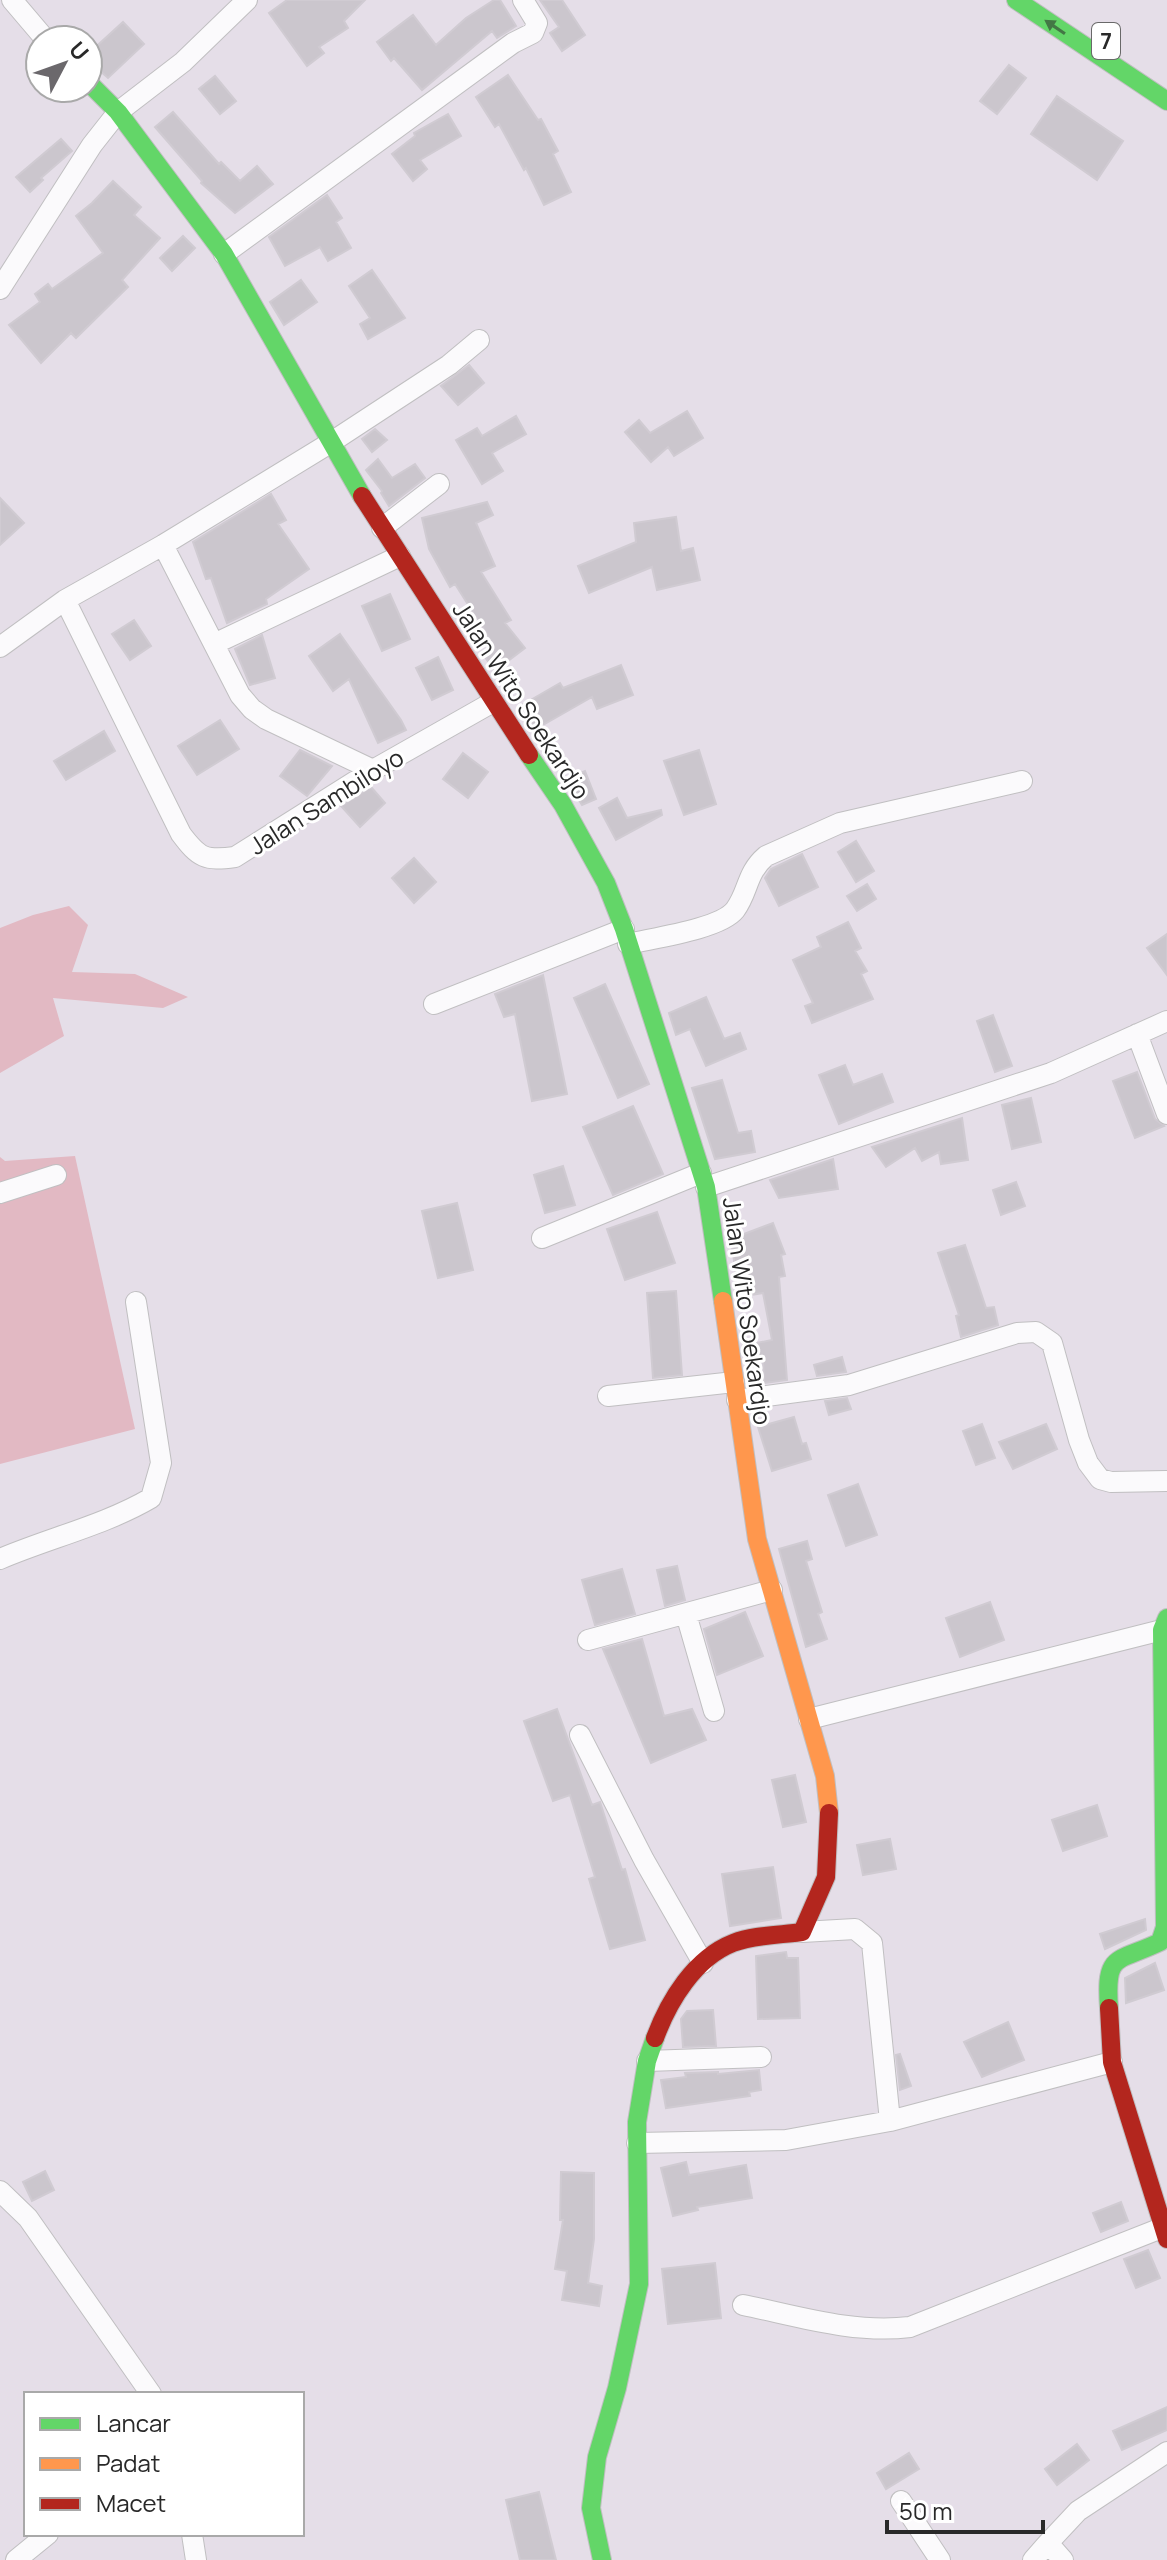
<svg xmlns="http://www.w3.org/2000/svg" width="1167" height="2560" font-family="Manrope,sans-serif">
<rect width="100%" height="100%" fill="#e5dee8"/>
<path fill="#e2b9c3" d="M69,906L88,925L72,972L135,974L188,997L163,1008L53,998L64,1036L0,1073V928L33,915Z
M75,1156L135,1429L0,1464V1157L5,1161Z"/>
<path fill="#cbc6cd" stroke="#d0cbd2" stroke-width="2" d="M287,0H365L344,21L348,28L319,47L324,53L307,66L269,13Z
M494,0H500L516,26L497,38L492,31L422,90L394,58L391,61L377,42L413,15L436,45L466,18Z
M540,0H562L585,35L562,51L550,33L559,27Z
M123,22L144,44L108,78L99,70L88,65V54Z
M1009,65L1026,78L997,114L980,101Z
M508,75L538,120L541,119L558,151L553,154L571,192L544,205L526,168L524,170L499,124L495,127L476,97Z
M215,76L236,101L220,114L199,89Z
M1057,96L1123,141L1097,180L1031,134Z
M173,112L219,164L221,162L240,181L257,166L273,184L235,213L201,183L202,181L155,127Z
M448,114L461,136L420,160L427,169L413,181L392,154L415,136L414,133Z
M61,139L72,151L41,178L43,180L30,192L16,177Z
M113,181L141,207L134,215L160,238L122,280L128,287L76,338L71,333L41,363L9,325L40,302L35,294L48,284L52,289L103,253L76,216L92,203Z
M327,195L342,218L336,222L351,248L328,261L320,247L285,266L269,237Z
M183,236L195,248L172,271L160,258Z
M372,270L405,318L368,339L360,324L370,318L349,286Z
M301,280L317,302L284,325L270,302Z
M469,365L484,383L458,405L441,386Z
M687,411L703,438L674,456L668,447L651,462L625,432L639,420L650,433Z
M516,416L526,434L492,453L503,471L482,484L456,440L477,428L482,436Z
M375,429L387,440L372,452L362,439Z
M378,459L392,478L415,464L425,478L389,506L381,493L382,491L366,470Z
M271,494L286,520L278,524L309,569L266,599L267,604L227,623L211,578L206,579L193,542Z
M0,498L24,523L0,545Z
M487,502L493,515L476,523L495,566L481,572L511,620L505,623L525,648L495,671L482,653L493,644L455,584L450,587L429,549L422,518Z
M676,517L681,551L693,548L700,580L657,590L652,567L589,593L578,566L636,542L634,523Z
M390,594L410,639L382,651L362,606Z
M134,620L151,646L130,660L112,634Z
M340,634L401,720L406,730L378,743L349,679L333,691L309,656Z
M262,635L275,678L250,685L235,649Z
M438,657L453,690L432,700L416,668Z
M621,665L633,695L597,709L592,697L536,729L522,705L560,683L563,688Z
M220,720L239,749L197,775L178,746Z
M104,731L115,751L66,780L54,761Z
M300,750L332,766L307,796L280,776Z
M699,750L716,804L684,815L664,761Z
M463,753L488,772L468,798L443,779Z
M585,771L596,799L582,805L566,779Z
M371,787L385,803L360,827L341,806Z
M617,798L627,818L661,810L662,815L616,840L599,808Z
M856,841L874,871L856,882L838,852Z
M802,854L818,887L779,906L765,878L771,869Z
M414,858L436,882L414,903L392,878Z
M867,884L876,899L857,911L847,896Z
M848,922L861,948L855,951L867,971L861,974L873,999L812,1023L805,1006L813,1003L793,960L821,947L817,937Z
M1167,934V975L1147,948Z
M543,975L567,1094L532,1101L515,1014L504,1017L495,994Z
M605,984L649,1084L618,1098L574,998Z
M706,997L724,1039L740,1033L746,1049L706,1066L690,1029L676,1035L669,1013Z
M993,1015L1012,1066L995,1072L977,1021Z
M845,1065L853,1085L882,1074L893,1102L839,1124L819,1075Z
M1137,1072L1155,1119L1164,1126L1135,1138L1113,1081Z
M722,1080L738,1133L751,1131L755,1152L715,1159L692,1088Z
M1031,1098L1041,1142L1012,1149L1002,1105Z
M633,1106L663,1174L613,1195L583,1127Z
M962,1118L968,1160L941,1164L939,1152L922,1161L915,1148L886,1167L872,1147Z
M833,1159L838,1189L779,1198L770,1180Z
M563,1166L575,1205L545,1213L534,1175Z
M1016,1182L1025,1206L1001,1215L993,1190Z
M457,1203L473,1270L438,1278L422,1211Z
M657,1212L675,1263L625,1280L607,1229Z
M773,1223L785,1254L781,1255L785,1276L779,1277L787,1380L764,1383L763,1361L754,1363L751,1344L772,1340L763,1293L739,1297L731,1239Z
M965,1245L986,1308L994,1307L998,1325L961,1337L956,1316L959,1315L938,1253Z
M676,1291L682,1375L653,1378L647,1293Z
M842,1357L846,1372L817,1376L814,1365Z
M847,1398L851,1409L829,1415L825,1401Z
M794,1417L802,1444L806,1443L811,1459L772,1471L758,1427Z
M982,1424L995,1458L976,1465L963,1431Z
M1046,1424L1057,1449L1013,1469L999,1442Z
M858,1484L877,1535L846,1546L828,1495Z
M807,1541L812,1559L806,1561L822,1612L818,1614L827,1639L806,1647L779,1549Z
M677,1566L685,1600L665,1606L657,1570Z
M622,1569L635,1614L595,1625L582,1580Z
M990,1602L1004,1640L960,1657L946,1618Z
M745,1612L763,1656L717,1675L704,1629Z
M642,1639L664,1716L692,1709L706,1740L651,1763L603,1649Z
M557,1709L592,1805L600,1802L601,1805L622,1870L625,1869L645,1940L610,1949L589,1879L595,1877L570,1795L553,1801L524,1721Z
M795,1775L806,1822L783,1827L772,1780Z
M1097,1805L1107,1836L1063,1851L1052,1820Z
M890,1839L896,1869L863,1875L857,1845Z
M773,1867L781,1918L730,1926L722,1874Z
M1145,1919L1146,1930L1105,1949L1100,1934Z
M786,1952L787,1958H798L800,2018L758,2019L756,1956Z
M1155,1963L1164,1990L1126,2003L1125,1978Z
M713,2010L716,2046L683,2047L681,2019L687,2011Z
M1008,2022L1024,2060L982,2077L964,2042Z
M900,2054L911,2086L900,2090L896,2055Z
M759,2070L761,2090L749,2092L750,2096L666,2108L661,2080L686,2077L685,2073L718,2072V2074Z
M686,2162L689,2175L746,2165L752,2198L697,2207L698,2210L673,2216L661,2168Z
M45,2171L54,2190L32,2201L23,2182Z
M561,2172L594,2173V2239L588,2283L602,2286L599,2306L562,2300L567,2271L555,2269L563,2220H560Z
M1121,2202L1128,2221L1101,2232L1093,2213Z
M1148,2250L1160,2278L1136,2288L1124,2259Z
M715,2263L721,2318L668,2324L662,2269Z
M1167,2407V2430L1122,2450L1113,2431Z
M1077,2444L1089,2460L1057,2485L1045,2469Z
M909,2453L919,2469L886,2489L877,2473Z
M539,2492L556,2560H520L506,2500Z"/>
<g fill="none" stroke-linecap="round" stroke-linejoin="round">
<defs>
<path id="street" d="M12,0L46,40
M224,254L513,43L533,33L537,23L523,0
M0,289L92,145L118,112L183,62L247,0
M382,528L439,484
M163,545L240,695L252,709L266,719L373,770
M65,600L181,834C199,858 205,861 235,857L373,770L493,702
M214,644L400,556
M0,647L65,600L163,545L330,443L449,365L479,340
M628,944C653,938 720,929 735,910C749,891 746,873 766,856L840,823L1022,781
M434,1004L624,929
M1137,1034L1167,1114
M706,1187L1051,1073L1167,1021
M0,1193L56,1175
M542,1238L701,1173
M608,1396L734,1382
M737,1400L849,1385L1017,1333L1036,1332L1052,1343L1079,1440L1088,1463L1100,1479L1111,1482L1167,1481
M0,1559C49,1538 105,1525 151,1498L161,1463L136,1302
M686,1614L714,1711
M588,1640L772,1590
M809,1719L1162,1630
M580,1735L644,1860L703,1963
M802,1932L855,1929L872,1943L890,2121
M647,2061L761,2057
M637,2143L786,2140L890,2121L1112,2062
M0,2191L28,2218L151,2394
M743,2305C797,2316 854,2334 910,2327L1164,2227
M901,2501L940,2560
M192,2534L196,2560
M1048,2543L1078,2511L1167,2452
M16,2560L48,2534
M1033,2560L1048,2543L1063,2560"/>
<path id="fast" d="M1016,0L1167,101
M88,82L118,112L224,254L362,496
M529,755L563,805L606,883L624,929L706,1187L723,1301
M1109,2008C1105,1952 1116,1963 1160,1942L1165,1927L1162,1630L1167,1618
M602,2560L591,2508L597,2457L617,2388L639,2284L637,2122L647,2061L655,2038"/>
<path id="slow" d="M723,1301L757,1539L825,1776L829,1813"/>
<path id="jam" d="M362,496L529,755
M1109,2008L1112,2062L1167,2239
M655,2038C669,2000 695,1958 733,1943C754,1935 780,1935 802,1932L826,1877L829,1813"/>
</defs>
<use href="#street" stroke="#c0bfc1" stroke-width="22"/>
<use href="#fast" stroke="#c0bfc1" stroke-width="20"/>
<use href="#slow" stroke="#c0bfc1" stroke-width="20"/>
<use href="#jam" stroke="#c0bfc1" stroke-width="20"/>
<use href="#street" stroke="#fbfafc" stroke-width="20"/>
<use href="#fast" stroke="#63d668" stroke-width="18"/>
<use href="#slow" stroke="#ff974d" stroke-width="18"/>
<use href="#jam" stroke="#b3261e" stroke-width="18"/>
</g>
<defs><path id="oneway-solid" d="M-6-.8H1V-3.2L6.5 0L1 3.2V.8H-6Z" transform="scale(2)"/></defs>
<use fill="#437745" href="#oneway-solid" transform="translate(1055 27) rotate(-146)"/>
<g text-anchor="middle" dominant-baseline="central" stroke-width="6" stroke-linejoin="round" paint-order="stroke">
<rect fill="#fff" stroke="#696969" stroke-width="2" x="1092" y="23" width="28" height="36" rx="6"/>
<g font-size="22" font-weight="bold" fill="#292929">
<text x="1106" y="41">7</text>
</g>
<g font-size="24" fill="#292929" stroke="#fff">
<text transform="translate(522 700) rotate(57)">Jalan Wito Soekardjo</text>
<text transform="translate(326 801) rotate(-32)">Jalan Sambiloyo</text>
<text transform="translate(748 1311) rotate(82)">Jalan Wito Soekardjo</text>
</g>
</g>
<rect x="24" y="2392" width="280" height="144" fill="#ffffff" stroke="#a9a9a9" stroke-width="2"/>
<rect x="40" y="2418" width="40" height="12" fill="#63d668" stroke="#a9a9a9" stroke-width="2"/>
<text x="96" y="2432" font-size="24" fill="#292929">Lancar</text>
<rect x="40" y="2458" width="40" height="12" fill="#ff974d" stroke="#a9a9a9" stroke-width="2"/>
<text x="96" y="2472" font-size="24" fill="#292929">Padat</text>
<rect x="40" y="2498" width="40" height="12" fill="#b3261e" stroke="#a9a9a9" stroke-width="2"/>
<text x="96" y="2512" font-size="24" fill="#292929">Macet</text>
<g transform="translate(64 64) rotate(49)"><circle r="38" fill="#ffffff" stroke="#a9a9a9" stroke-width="2"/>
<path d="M0-6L14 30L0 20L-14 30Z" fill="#6b686c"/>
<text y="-12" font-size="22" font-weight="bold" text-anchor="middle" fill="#292929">U</text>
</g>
<path d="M887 2520v12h156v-12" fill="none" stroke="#292929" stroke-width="4"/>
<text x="899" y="2520" font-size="24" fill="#292929" stroke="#ffffff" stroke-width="6" paint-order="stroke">50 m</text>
</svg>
